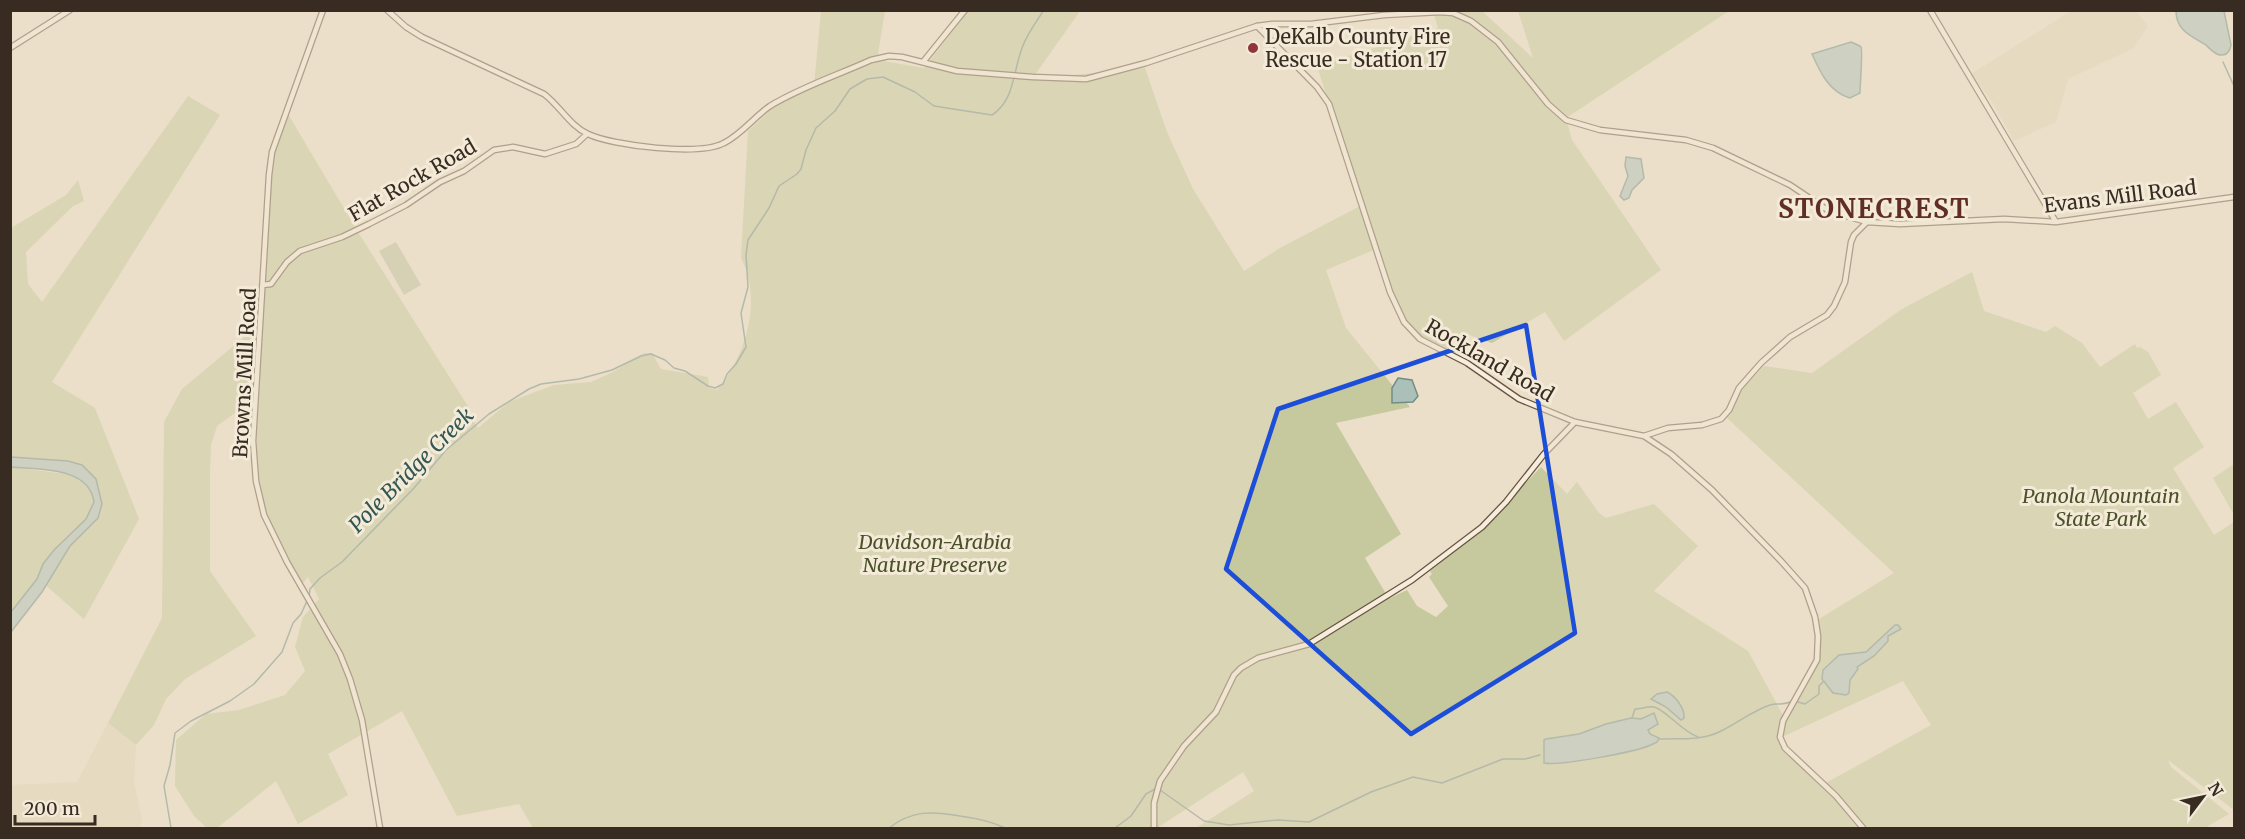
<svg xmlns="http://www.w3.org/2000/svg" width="2245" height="839" font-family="Merriweather,serif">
<rect width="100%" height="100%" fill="#ebdfc9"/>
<path fill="#e0d7b7" d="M2071,11H2136L2148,26L2134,48L2068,79L2056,122L2014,141L1993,103L1971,74Z
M108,723L136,745L134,783L142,819L140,828H11L10,785L77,782Z"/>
<path fill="#c6c99e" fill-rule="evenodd" d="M821,11H885L877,60L924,68L968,11H1080L1032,79L1145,68L1167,132L1193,189L1244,271L1280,248L1362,205L1317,66L1438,28L1433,11H1482L1533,58L1518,11H1729L1566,118L1572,140L1661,270L1564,341L1545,312L1492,343L1464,333L1454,356C1445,353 1436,350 1428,346C1394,327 1387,282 1376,249L1326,270L1346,328L1410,407L1336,423L1401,534L1365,558L1386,594L1390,598L1407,590L1417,606L1436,617L1448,606L1429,577L1432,574L1430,571L1473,537L1541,467L1567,494L1577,482L1599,513L1606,518L1654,504L1698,546L1654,591L1748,651L1785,719L1816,665L1820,654L1819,619L1894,573L1726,417L1738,394L1764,366L1812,373L1902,309L1972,272L1984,311L2046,332L2055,326L2082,343L2100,367L2135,344L2137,348L2140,347L2148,352L2161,375L2133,393L2148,419L2176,402L2204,447L2173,468L2214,535L2234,522V810L2168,760L2171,767L2229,814L2208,826L2209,828H1196L1254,791L1243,772L1157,828V824L1153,828H533L519,804L457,816L402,711L328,754L348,795L298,824L276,781L217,828H207L194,816L175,786L176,740L206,714L239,710L285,695L305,671L295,647L303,617L319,599L308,577L303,583C287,554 266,524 261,490C255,460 256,427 257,397L217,426L211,445L210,474V571L256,636L185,679L166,699L154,725L136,745L108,723L162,618L164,422L182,389L260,324L266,207L274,148L285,109L358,232L469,408L466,409L478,428L509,402L554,385L591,382L613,372L644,353H652L661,369L708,377L709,388L717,390C746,356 763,300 741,258L748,131L785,97L814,86ZM1903,681L1931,725L1824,784L1782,744L1780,738Z
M188,96L220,115L52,382L95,408L139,519L84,619L41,581L64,542L98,519L94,479L12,458L11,455V228L66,195L78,180L84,201L73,206L26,252L28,284L42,302Z
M2234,464V515L2213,478Z
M11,467L74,475L87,484L93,494L94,502L86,519L62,542L43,564L37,579L11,612Z"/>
<path fill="#bcbe9c" d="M396,242L421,285L404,295L379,251Z"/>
<path fill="#aac0b8" stroke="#718e85" stroke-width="1.5" d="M2176,11H2224L2231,45C2230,50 2228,55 2222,55C2216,56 2210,49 2206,45C2192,36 2176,31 2176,11Z
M1851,42C1853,43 1859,45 1861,47C1863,49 1860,86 1860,93L1850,98C1829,92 1820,72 1812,54Z
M1626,157L1641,159L1644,178L1632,190L1629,198L1624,200L1620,196L1628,176L1625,166Z
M1398,378L1412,380L1418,396L1413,402L1392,403V388Z
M11,457L68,461L82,465L96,479L102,504L98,518L70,546L42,592L11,632V612L37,579L43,564L54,550L86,519L94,502C89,466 38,470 11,467Z
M1895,625H1898L1901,629L1888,636V641L1874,656L1857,667L1858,669L1850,680L1849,693L1846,695L1833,693L1822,679L1823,670L1839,655L1866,652Z
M1667,692C1675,696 1685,708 1684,718L1681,720L1666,707L1651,699L1657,694Z
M1654,713L1658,724L1648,730L1650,734L1659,738C1657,742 1658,742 1653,744C1638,752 1559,766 1544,763V740L1546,739L1579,734L1606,724L1631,718L1641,719Z"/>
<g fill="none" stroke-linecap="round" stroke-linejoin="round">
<path stroke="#718e85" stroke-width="1.5" d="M2223,62L2234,86
M309,597L310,589L320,578L342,562L414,488L446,450L489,414L529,389L541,384L579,379L612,370L641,356L651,354L665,360L674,368L685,371L708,386L715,388L723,384L727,374L736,364L746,347L741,313L748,287L746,255L748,240L769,208L779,186L797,174L801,169L806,150L816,128L835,111L850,89L867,79L883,77L915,92L934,106L992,115C1015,100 1013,71 1022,48C1027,34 1036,22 1044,10
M1798,702L1805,704L1819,694V686L1823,682
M1632,718L1635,709C1640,709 1649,706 1654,707C1665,709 1681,731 1698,737
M1659,739C1679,738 1700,741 1719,732C1736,724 1752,711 1770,705C1779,702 1782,707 1792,701
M1160,790L1204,821L1229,825L1278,820L1309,822L1371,792L1413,777L1442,783L1503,759H1525L1540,755
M171,828L164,786L170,765L175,733L191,721L230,701L254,684L282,652L293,623L301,614L307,601
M889,828C912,810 932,811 960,816C975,818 991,821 1005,828
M1115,828L1131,816L1146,794L1155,789"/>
<defs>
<path id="secondary" d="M323,10L272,152L269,175L253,441L256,481L264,515L287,562L340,654L350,679L362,720L380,828
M387,10L406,27L422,37L544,94C560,106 570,126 588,134C613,146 700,156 724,143C742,134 754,117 770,106C801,87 838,75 871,60L889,56L902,57L957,71L1033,77L1086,79L1146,63L1257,26L1272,24H1311L1384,15L1440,12L1453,13L1471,21L1498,42L1548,104L1566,120L1600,130L1686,140L1713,148L1790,185L1829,211L1867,222L1900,224L2004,219L2056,222L2234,197
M1930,10L2056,222
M1257,26L1317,87L1329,104L1390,292L1404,322L1420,339L1467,363L1519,399L1575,422L1644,436L1671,454L1712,490L1781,561L1805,588L1815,617L1818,636L1817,660L1783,721L1780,737L1785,748L1836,796L1863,828
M10,48L70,10
M923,62L965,10
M263,285L271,284L287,262L300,251L342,237L369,224L406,205L440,182L464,171L494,150L513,147L545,154L576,144L587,134
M1644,436L1668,428L1702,425L1721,419L1729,410L1739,388L1761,363L1790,337L1827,315L1834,306L1845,282L1851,242L1854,235L1867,222
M1154,828V803L1160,781L1184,746L1216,712L1234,675L1241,668L1258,658L1309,644L1412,580L1482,527L1506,502L1544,454L1575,422"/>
</defs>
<use href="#secondary" stroke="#685342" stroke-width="7"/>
<use href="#secondary" stroke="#f6eddc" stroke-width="4.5"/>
</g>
<path d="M0 0H2245V839H0ZM1526,325L1575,633L1411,734L1226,569L1278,409Z" fill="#ebdfc9" fill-opacity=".55" fill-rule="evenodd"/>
<path fill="none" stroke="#1d4ed8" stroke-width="4.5" stroke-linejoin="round" d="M1526,325L1575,633L1411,734L1226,569L1278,409Z"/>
<circle fill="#90353a" stroke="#f3ead8" stroke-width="2" cx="1253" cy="48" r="6"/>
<g text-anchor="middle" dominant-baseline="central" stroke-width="6" stroke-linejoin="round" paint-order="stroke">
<g font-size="20" fill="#382b22" stroke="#f3ead8" text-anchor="start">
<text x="1265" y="36">DeKalb County Fire<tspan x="1265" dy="23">Rescue - Station 17</tspan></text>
</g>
<g font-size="20" fill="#382b22" stroke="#f3ead8">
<text transform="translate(412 180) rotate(-30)">Flat Rock Road</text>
<text transform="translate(2120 196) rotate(-7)">Evans Mill Road</text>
<text transform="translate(1490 360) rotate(30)">Rockland Road</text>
<text transform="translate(244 373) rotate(-87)">Browns Mill Road</text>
</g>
<g font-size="20" font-style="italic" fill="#4b522a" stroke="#f3ead8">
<text x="2101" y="495">Panola Mountain<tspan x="2101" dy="23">State Park</tspan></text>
<text x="935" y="541">Davidson-Arabia<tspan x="935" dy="23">Nature Preserve</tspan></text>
</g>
<g font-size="21" font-style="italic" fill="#325652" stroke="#f3ead8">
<text transform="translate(411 470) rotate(-45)">Pole Bridge Creek</text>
</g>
<g font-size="26" font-weight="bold" letter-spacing="1.5" fill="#612e25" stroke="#f3ead8">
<text x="1874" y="208">STONECREST</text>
</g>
</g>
<rect width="2245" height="839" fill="none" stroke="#382b22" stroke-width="24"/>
<g transform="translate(2203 797) rotate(58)" stroke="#f3ead8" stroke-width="4.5" paint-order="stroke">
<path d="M0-4.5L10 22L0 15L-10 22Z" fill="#382b22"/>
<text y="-9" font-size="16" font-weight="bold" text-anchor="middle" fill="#382b22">N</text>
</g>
<path d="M15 815v9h80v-9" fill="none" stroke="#382b22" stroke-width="3"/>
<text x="24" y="815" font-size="18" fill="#382b22" stroke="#f3ead8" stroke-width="4.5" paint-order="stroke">200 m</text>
</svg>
